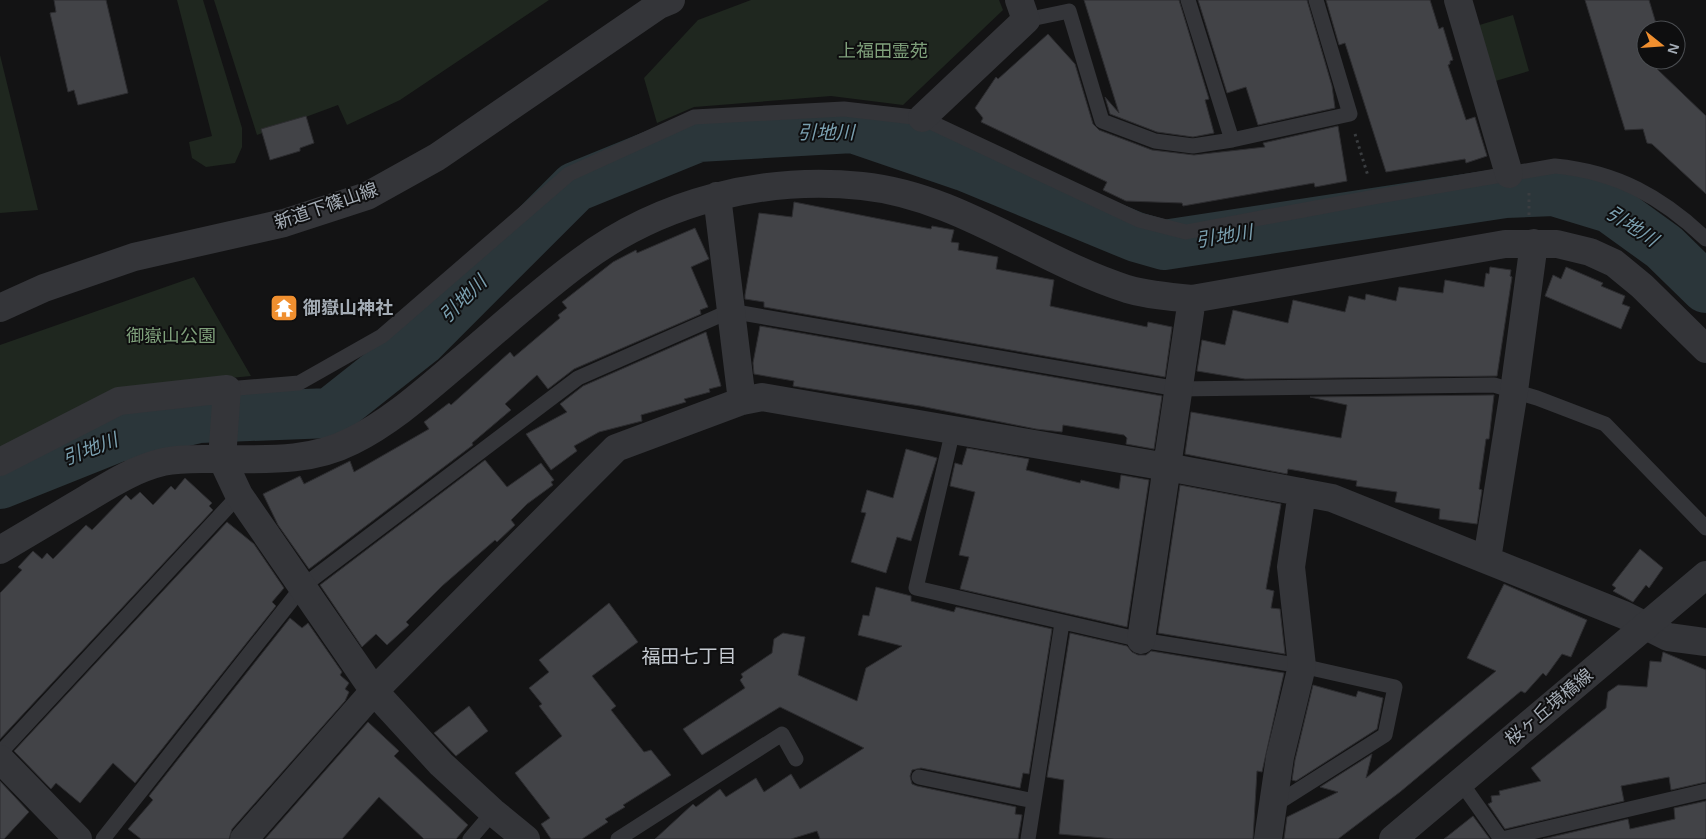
<svg xmlns="http://www.w3.org/2000/svg" width="1706" height="839" font-family="Arial,'Noto Sans JP',sans-serif">
<rect width="100%" height="100%" fill="#131314"/>
<path fill="#1f271f" d="M177,0H203L242,128V147L235,163L206,167L192,158L189,142L212,136Z
M214,0H549L400,100L347,125L338,105L257,135Z
M751,0H999L1003,10L903,105L831,96L694,107L657,123L644,78L698,20Z
M1513,15L1529,71L1492,82L1476,26Z
M0,55L38,210L0,213Z
M194,277L251,376L117,389L0,448V345Z"/>
<g fill="none" stroke-linecap="round" stroke-linejoin="round">
<path stroke="#2b363a" stroke-width="50" d="M0,484L115,438L199,418L330,413L421,341L575,187L698,137L853,128L964,166L1136,237L1164,245L1505,193L1554,191L1610,208L1664,247L1706,288"/>
</g>
<path fill="#424347" stroke="#2d2d30" d="M54,0H106L128,93L78,105L74,90L68,92L50,13L56,12Z
M1084,0H1179L1209,99L1205,100L1214,133L1193,137L1157,132L1110,114L1105,97L1119,113Z
M1198,0H1307L1332,86L1335,108L1258,125L1246,87L1227,93Z
M1326,0H1430L1439,29L1443,27L1453,60L1450,61V64L1448,65L1466,120L1475,117L1487,156L1466,163L1465,159L1386,172L1345,43L1339,45Z
M1585,0H1649L1658,30H1646V60H1667L1668,64L1656,68L1706,116V194L1652,144L1647,143L1643,129L1625,130Z
M1048,34L1075,64L1093,124L1099,130L1152,150L1194,155L1265,147L1263,143L1338,126L1347,181L1315,187L1314,183L1183,206L1182,203L1126,201L1103,190L1107,182L981,122L983,118L975,108L996,77L998,79Z
M306,116L314,143L300,148V151L270,160L261,129Z
M794,202L931,229L932,226L954,230L951,242L959,243L958,250L998,257L996,269L1054,280L1050,306L1147,327L1148,322L1172,327L1165,377L764,307V302L745,299V295L759,213L792,217Z
M695,228L709,259L691,267L708,307L700,310L701,314L574,369L548,389L537,375L505,404L511,410L472,443L473,445L309,569L278,525L263,494L300,476L304,484L350,461L354,472L429,429L424,422L449,403L451,405L510,352L514,357L560,318L558,315L567,308L562,302L613,262L636,250L637,253Z
M1490,267L1511,270L1510,276L1512,277L1497,376L1245,379L1197,371L1202,340L1225,345L1233,310L1288,323L1293,300L1345,312L1349,296L1365,300L1366,294L1396,301L1399,287L1443,293L1445,280L1484,287L1486,273L1489,274Z
M1566,267L1603,283L1601,286L1625,296L1622,304L1630,307L1621,329L1545,296L1553,275L1561,279Z
M760,326L1162,396L1154,449L1126,444L1127,438L1124,435L1063,425L1062,432L1036,429L920,406L793,386L794,381L754,374L753,363Z
M706,332L721,386L709,389L710,392L684,399L686,402L641,415L642,421L599,432L574,446L577,451L551,470L526,434L567,412L560,404L583,386Z
M1494,395L1489,439H1486L1479,489L1482,490L1477,524L1439,519L1440,509L1395,502L1397,492L1356,486L1357,481L1288,469L1287,474L1185,454L1191,412L1341,438L1347,405L1310,397Z
M967,448L1029,459L1026,470L1080,483L1081,480L1119,489L1121,475L1149,480L1127,627L960,589L969,557L959,555L975,492L950,486L955,463L962,465Z
M906,449L937,458L911,541L897,537L886,573L851,562L866,513L861,512L867,490L893,498Z
M485,460L507,487L541,463L554,480L551,482L553,485L527,504L511,520L515,525L497,542L495,540L442,586L406,622L409,625L387,645L376,634L362,647L320,585Z
M185,478L212,503L209,506L213,510L0,739V593L22,570L18,567L33,551L42,559L47,553L53,559L86,525L92,530L126,495L131,500L140,492L153,505L171,486L175,490Z
M1180,485L1281,504L1266,589L1274,591L1271,608L1280,609L1285,654L1158,633Z
M227,522L254,544L284,588L272,602L276,606L135,783L113,763L80,803L56,783L51,789L14,751Z
M1640,549L1663,568L1649,588L1646,585L1633,602L1613,591L1616,588L1612,585Z
M1504,584L1587,620L1571,657L1562,654L1546,676L1543,673L1525,693L1521,691L1400,792L1338,839H1284L1287,817L1338,792L1320,787L1372,754L1366,778L1496,671L1467,658Z
M876,587L911,596V601L954,612L956,607L1052,629L1029,774L1023,773L1020,788L921,768L912,770L910,776L912,784L917,786L1016,807L1015,814L1022,815L1018,839H820L817,831L791,839H655L693,804L696,807L720,789L726,797L756,778L764,792L791,774L800,789L864,748L780,707L702,755L683,729L745,688L740,680L743,677L741,674L772,653L774,639L783,633L805,637L798,675L857,701L866,668L902,646L858,635L863,615L869,616Z
M609,603L638,642L592,676L616,706L611,710L644,752L651,750L671,775L623,805L625,807L605,819L608,822L582,839H551L541,824L550,818L515,773L562,736L539,706L542,704L529,688L549,672L539,660Z
M290,618L302,628L308,623L342,672L340,675L349,683L345,689L349,692L345,701L232,829L229,839H141L128,829L153,800L149,796Z
M1070,633L1127,646L1132,652L1138,655H1146L1151,651L1284,673L1262,772L1257,771L1253,839H1114L1059,834L1064,780L1047,777Z
M1663,652L1706,670V782L1671,790L1669,777L1621,786L1624,801L1505,829L1488,804L1492,802L1491,796L1500,795L1499,791L1541,781L1531,768L1606,708L1608,692L1618,685L1647,687L1650,661L1661,662Z
M1313,685L1356,697L1358,691L1383,698L1377,729L1296,781L1292,780L1295,760Z
M469,706L488,731L456,756L434,733Z
M368,722L399,751L394,756L468,825L456,839H424L379,797L342,839H265Z
M0,781L29,812L4,839H0Z
M1706,801V839H1543L1628,819L1630,829L1675,819L1674,808Z
M1473,816L1490,839H1444Z"/>
<g fill="none" stroke-linecap="round" stroke-linejoin="round">
<path stroke="#3a3d40" stroke-width="3" stroke-dasharray="2.5 4" stroke-linecap="butt" d="M1355,134L1368,176
M1529,193V217"/>
<path stroke="#343539" stroke-width="15" d="M1188,0L1232,140
M1026,20L1069,11L1102,121L1155,141L1193,146L1232,140L1350,114L1316,0
M227,389L299,383L382,336L569,174L694,117L844,109L922,118L1139,220L1186,232L1374,197L1555,166C1617,172 1662,197 1706,239
M953,430L916,588L1141,640L1302,666L1395,687L1385,735L1273,806
M0,753L239,495
M919,777L1034,801
M1460,781L1501,839
M103,839L303,586L578,378L730,311L1178,389L1494,385L1537,398L1605,424L1706,528
M470,839L493,812
M618,839L782,734L796,759
M1028,839L1062,623
M1502,839L1706,791"/>
<path stroke="#343539" stroke-width="28" d="M1458,0L1509,174
M922,118L1026,20L1019,0
M717,196L742,401
M0,462L119,401L227,389L222,459L239,495L374,691L441,764L493,812L526,839
M0,550C29,533 57,516 86,499C111,484 134,469 163,462C180,458 199,459 216,459C262,459 309,463 352,441C394,420 428,388 464,358C502,326 540,291 581,261C661,201 763,176 862,186C959,196 1036,260 1127,289C1148,295 1170,297 1192,299L1505,244H1557L1590,252L1614,263L1642,286L1706,349
M1487,559L1514,391L1534,243
M1141,640L1192,299
M0,759L78,839
M244,839L374,691L616,448L742,401L762,397L1167,467L1332,498L1624,615L1668,637L1706,642
M1268,839L1280,757L1302,666L1291,567L1302,492"/>
<path stroke="#343539" stroke-width="28" d="M0,308L44,288L134,257L284,223L367,196L437,157L659,5L671,0
M1393,839L1706,575"/>
</g>
<defs>
<symbol id="temple-square" viewBox="-11 -11 22 22"><rect x="-9" y="-9" width="18" height="18" rx="4" fill="#f08f2f" stroke="#0e0e0f"/><path d="M0-6L5-2H3V0L6.5 2.5H4V6H1.5V3h-3V6H-4V2.5H-6.5L-3 0V-2H-5Z" fill="#fff"/></symbol>
</defs>
<g fill-rule="evenodd">
<use href="#temple-square" x="268" y="292" width="32" height="32"/>
</g>
<g text-anchor="middle" dominant-baseline="central" stroke-width="4" stroke-linejoin="round" paint-order="stroke">
<g font-size="18" fill="#7fa07b" stroke="#0e0e0f">
<text x="883" y="51">上福田霊苑</text>
<text x="171" y="336">御嶽山公園</text>
</g>
<g font-size="18" fill="#a4acb5" stroke="#0e0e0f">
<text transform="translate(326 206) rotate(-19)">新道下篠山線</text>
<text transform="translate(1549 707) rotate(-40)">桜ヶ丘境橋線</text>
</g>
<g font-size="18" font-weight="bold" fill="#a4acb5" stroke="#0e0e0f" text-anchor="start">
<text x="303" y="308">御嶽山神社</text>
</g>
<g font-size="19" font-style="italic" fill="#7ba0b0" stroke="#0e0e0f">
<text x="826" y="132">引地川</text>
<text transform="translate(1632 226) rotate(33)">引地川</text>
<text transform="translate(1224 236) rotate(-9)">引地川</text>
<text transform="translate(463 299) rotate(-45)">引地川</text>
<text transform="translate(90 449) rotate(-21)">引地川</text>
</g>
<g font-size="19" fill="#c5cad1" stroke="#0e0e0f">
<text x="689" y="656">福田七丁目</text>
</g>
</g>
<g transform="translate(1661 45) rotate(107)"><circle r="24" fill="#0e0e0f" stroke="#4a4d51"/>
<path d="M0-4L9 19L0 12L-9 19Z" fill="#f08f2f"/>
<text y="-8" font-size="14" font-weight="bold" text-anchor="middle" fill="#a4acb5">N</text>
</g>
</svg>
